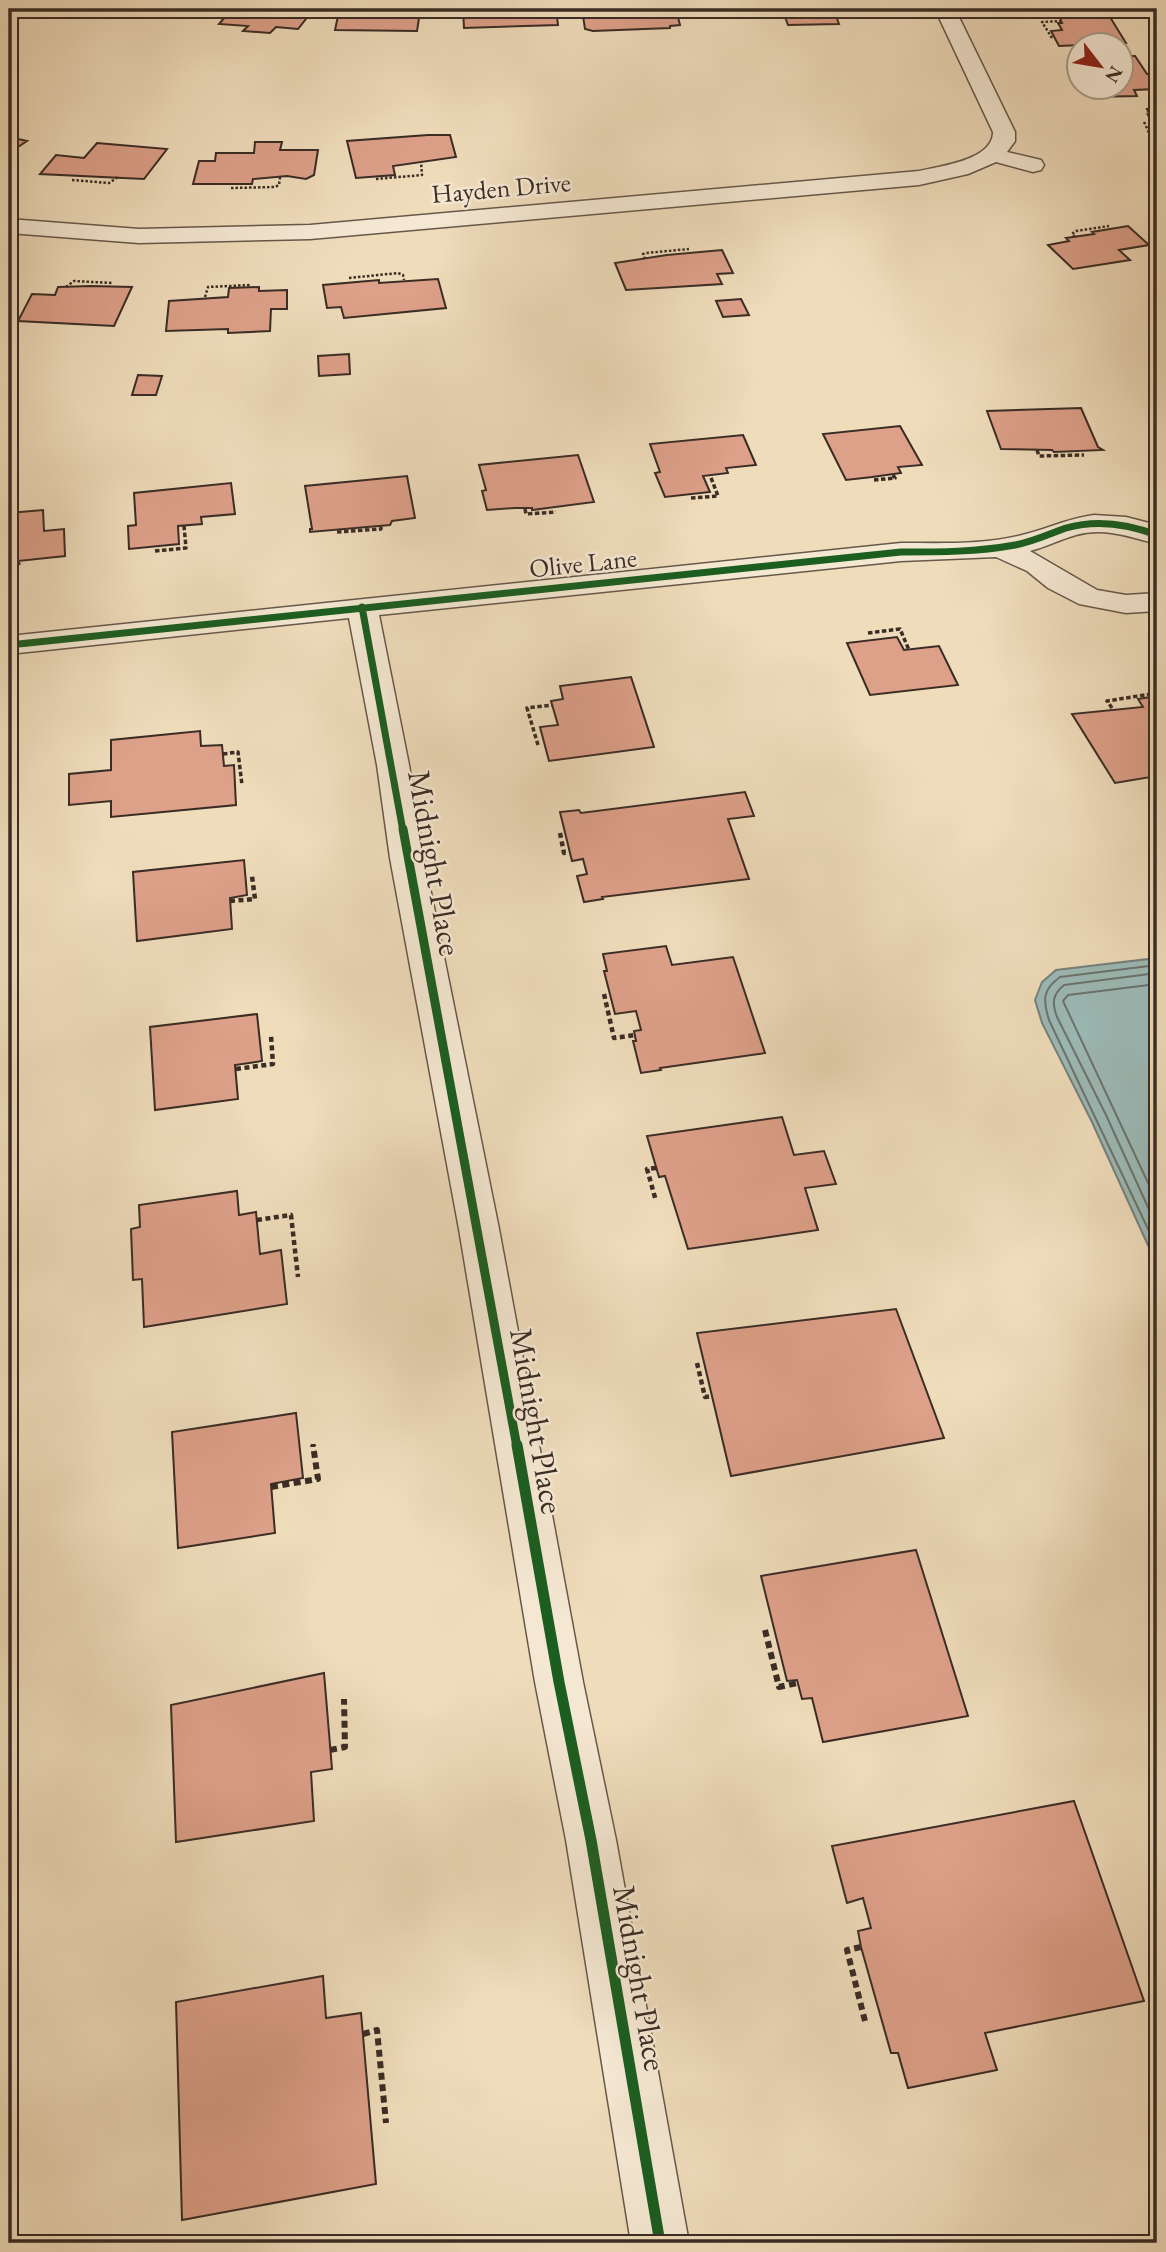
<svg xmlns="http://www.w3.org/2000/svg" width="1166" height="2252" font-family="'EB Garamond',serif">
<rect width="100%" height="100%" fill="#efdcbb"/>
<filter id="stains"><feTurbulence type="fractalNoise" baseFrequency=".00286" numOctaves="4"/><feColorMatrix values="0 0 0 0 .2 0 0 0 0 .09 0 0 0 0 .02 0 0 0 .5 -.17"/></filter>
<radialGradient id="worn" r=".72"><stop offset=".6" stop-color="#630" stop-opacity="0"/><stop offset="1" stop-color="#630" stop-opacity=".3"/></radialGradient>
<path fill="#9cbab7" stroke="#75817d" stroke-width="2" d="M1157,958V1265L1092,1122L1042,1023L1035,1000L1042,982L1056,970Z"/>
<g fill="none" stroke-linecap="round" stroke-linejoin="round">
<path stroke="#6b736e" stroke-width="2" d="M1157,965L1060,977C1042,990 1043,1000 1049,1020L1157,1248
M1157,973L1064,985C1052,995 1052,1003 1057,1017L1106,1115L1157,1227
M1157,984L1068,995L1063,1001L1157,1202"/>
</g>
<path fill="#dda089" stroke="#3a2c25" stroke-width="2" d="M100,9H148L137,15L123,12L116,17L95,12Z
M232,9H300L313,10L298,29L276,27L270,33L243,31L248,26L219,24Z
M358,9H434L432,17L419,18L417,31L335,30L339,11H358Z
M463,9H556L558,25L464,28Z
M582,9H676L680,25L670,26V28L593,31L585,29Z
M782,9H838L841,16H836L839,24L788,25Z
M1056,9H1105L1126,43L1059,46L1051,31L1062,30L1058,23H1062L1060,18L1051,16L1050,12Z
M1120,56H1135L1147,74H1151L1157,83V89L1134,90L1137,96L1090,97L1083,88H1120Z
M1147,109H1157V132L1148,115L1150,116Z
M428,135H450L456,157L393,166L395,175L356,178L347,141Z
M9,137L27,141L9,153Z
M255,142H282L280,150H318L314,175L306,179L287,176L253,179L252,184H193L199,161H215L216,153H254Z
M97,143L167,149L144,179L40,174L56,155L84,158Z
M1128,226L1149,245L1119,250L1130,260L1073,269L1048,245L1069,241L1066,238L1094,234L1092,232Z
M722,250L733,273L717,274L722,284L626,290L615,263L667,255Z
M438,279L446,308L344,318L341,307L327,308L323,285L379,280V283Z
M58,287L91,286L132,287L114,326L18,321L32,294L55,295Z
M259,287V291L287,290V309H271L270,331L228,333V329L166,331L169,301L228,297L229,288Z
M741,299L749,315L723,317L716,301Z
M349,354L350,374L319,376L318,356Z
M138,375L162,376L156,395H132Z
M1081,408L1098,447L1103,450L1054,452L1052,450L1001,449L987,411Z
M900,426L922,465L898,467L901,473L872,477L846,480L823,434Z
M743,435L756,465L726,468L728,473L703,476L710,492L665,497L655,473L660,472L650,444Z
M578,455L594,502L532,510V508H515L487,510L482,491L486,490L479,465Z
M407,476L415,518L392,521L390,525L310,532V529H312L305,486Z
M231,483L235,514L201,517L202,524L178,526L179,544L129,549L128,526L136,525L134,493Z
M43,510L44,531L64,529L65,556L9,562V513Z
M897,637L904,650L939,646L958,685L870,695L847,643Z
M631,677L654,747L549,761L540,727L558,725L551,701L563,699L560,686Z
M1157,696V776L1115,783L1072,714L1143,707L1138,699Z
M200,731L201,746L222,745L224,766L234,765L236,805L111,817V801L69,805V774L111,770V740Z
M745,792L754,816L728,819L749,879L602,897L603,899L584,902L577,876L587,874L583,859L572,861L560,812L579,810L581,813Z
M244,860L247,895L230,898L232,929L137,941L133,872Z
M666,946L672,965L733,957L765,1053L660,1068L661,1070L641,1073L633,1041H636L634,1031L641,1030L636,1011L615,1014L604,971H607L603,954Z
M257,1014L262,1061L235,1065L238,1099L155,1110L150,1027Z
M782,1117L794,1155L824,1151L836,1184L805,1188L818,1230L688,1249L665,1176L659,1177L647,1136Z
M237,1191L239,1215L256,1212L260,1254L281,1250L287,1304L144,1327L142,1279L133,1280L131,1229L140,1227L139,1205Z
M896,1309L944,1438L731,1476L697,1333Z
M296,1413L303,1478L271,1484L275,1533L178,1548L172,1432Z
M916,1550L968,1716L823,1742L812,1698L802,1699L797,1680L787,1681L761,1576Z
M324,1673L332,1769L311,1772L314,1821L176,1842L171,1705Z
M1074,1801L1144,2001L985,2033L997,2070L908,2088L898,2053H891L861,1947L858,1931L871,1928L863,1898L847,1903L832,1846Z
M323,1976L326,2018L361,2013L376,2184L182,2220L176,2002Z"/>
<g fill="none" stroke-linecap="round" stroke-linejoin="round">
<defs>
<path id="street" d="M935,9H955L1015,132V141L1007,152L1041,160L1044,165L1041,170L1033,172L996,162L968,174L919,185L310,239L139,243L9,233V219L139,229L310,225L919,171C941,166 993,160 993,132Z
M1094,515L1126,517L1157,525V544C1130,537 1105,527 1076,535C1061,539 1046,547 1030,551L1097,590L1126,595L1157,593V611L1126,613L1079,604L1048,588L1027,571L996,557L901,561L379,615L409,765L424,858L499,1229L583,1682L616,1840L689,2243H631L566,1840L535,1682L459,1229L390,858L377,765L349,618L9,654V636L901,543C942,543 986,545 1026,534C1049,528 1069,518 1094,515Z"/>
</defs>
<use href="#street" stroke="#67584a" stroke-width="3"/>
<path stroke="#3a2c25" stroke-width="2.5" stroke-dasharray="2.5 2" stroke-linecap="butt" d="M840,13L856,12V9
M1052,38L1042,22L1061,21
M1078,68L1069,71L1078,85
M1144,122L1152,139L1157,141
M376,179L422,175L421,162
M72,180L109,183L118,177
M231,188L275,187L279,185L280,177
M1075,237L1072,234L1076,231L1109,226
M645,259L643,254L646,253L689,249
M349,278L398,273L403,275L404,280
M66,287L74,281L112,283
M205,297L208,287L251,285"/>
<path stroke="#3a2c25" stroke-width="3.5" stroke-dasharray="4.5 2.5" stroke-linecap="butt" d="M1037,450L1039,456L1084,455
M874,480L895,478L893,475
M691,498L718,496L710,475
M525,509L526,514L556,512
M337,532L381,529V526
M155,551L186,548L184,526
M9,565L23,563
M868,633L900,629L909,650
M1112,708L1107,701L1157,693
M538,745L527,708L552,705
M223,754L238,752L242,785"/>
<path stroke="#3a2c25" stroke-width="4.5" stroke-dasharray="5 3.5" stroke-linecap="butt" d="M560,833L564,853L570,852
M230,901L255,899L252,876
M604,994L614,1038L635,1035
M236,1069L273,1064L271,1036
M656,1168L647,1169L656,1201
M257,1220L291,1215L298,1277
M697,1363L705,1397L712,1396
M313,1444V1447"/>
<path stroke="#3a2c25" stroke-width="6" stroke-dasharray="7 4.5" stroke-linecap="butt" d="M271,1487L318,1479L313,1445
M765,1630L779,1687L798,1683
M330,1750L345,1747L344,1699
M861,1947L847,1950L865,2021
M363,2034L377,2030L386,2123"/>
<use href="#street" fill="#f5e8d3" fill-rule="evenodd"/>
<defs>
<path id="cycleway-far2" d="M362,607L403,831
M9,645L901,552C939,552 977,552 1015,545C1033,542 1049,534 1066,528C1097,519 1128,524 1157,535"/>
<path id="cycleway-far1" d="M403,829L517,1447"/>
<path id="cycleway" d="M517,1445L559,1682L591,1840L660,2243"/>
</defs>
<use href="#cycleway-far2" stroke="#f5e8d3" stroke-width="10"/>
<use href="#cycleway-far1" stroke="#f5e8d3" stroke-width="13"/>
<use href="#cycleway" stroke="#f5e8d3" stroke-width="16"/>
<use href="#cycleway-far2" stroke="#1b5e20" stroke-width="7"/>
<use href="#cycleway-far1" stroke="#1b5e20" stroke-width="9"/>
<use href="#cycleway" stroke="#1b5e20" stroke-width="11"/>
</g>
<g text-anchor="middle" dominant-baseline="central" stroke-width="5" stroke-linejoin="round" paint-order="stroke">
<g font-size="26" fill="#3a2c25" stroke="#f5e8d3">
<text transform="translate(501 188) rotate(-5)">Hayden Drive</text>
<text transform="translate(583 563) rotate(-6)">Olive Lane</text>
</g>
<g font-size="32" fill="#3a2c25" stroke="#f5e8d3">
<text transform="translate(435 863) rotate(80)">Midnight Place</text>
<text transform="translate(537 1421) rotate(80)">Midnight Place</text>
<text transform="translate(640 1978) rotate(80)">Midnight Place</text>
</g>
</g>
<rect width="1166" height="2252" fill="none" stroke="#efdcbb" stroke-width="35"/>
<rect x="10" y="10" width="1145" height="2231" fill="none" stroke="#3a2c25" stroke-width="3.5"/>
<rect x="18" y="18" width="1131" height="2217" fill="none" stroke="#3a2c25" stroke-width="2"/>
<g transform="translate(1100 66) rotate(121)"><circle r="33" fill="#f5e8d3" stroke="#aa9d8d" stroke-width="2"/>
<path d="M0-5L12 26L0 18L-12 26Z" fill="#8f2418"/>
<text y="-10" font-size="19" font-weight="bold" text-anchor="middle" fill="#3a2c25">N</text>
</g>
<rect width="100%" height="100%" filter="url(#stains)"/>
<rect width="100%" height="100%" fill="url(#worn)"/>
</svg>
